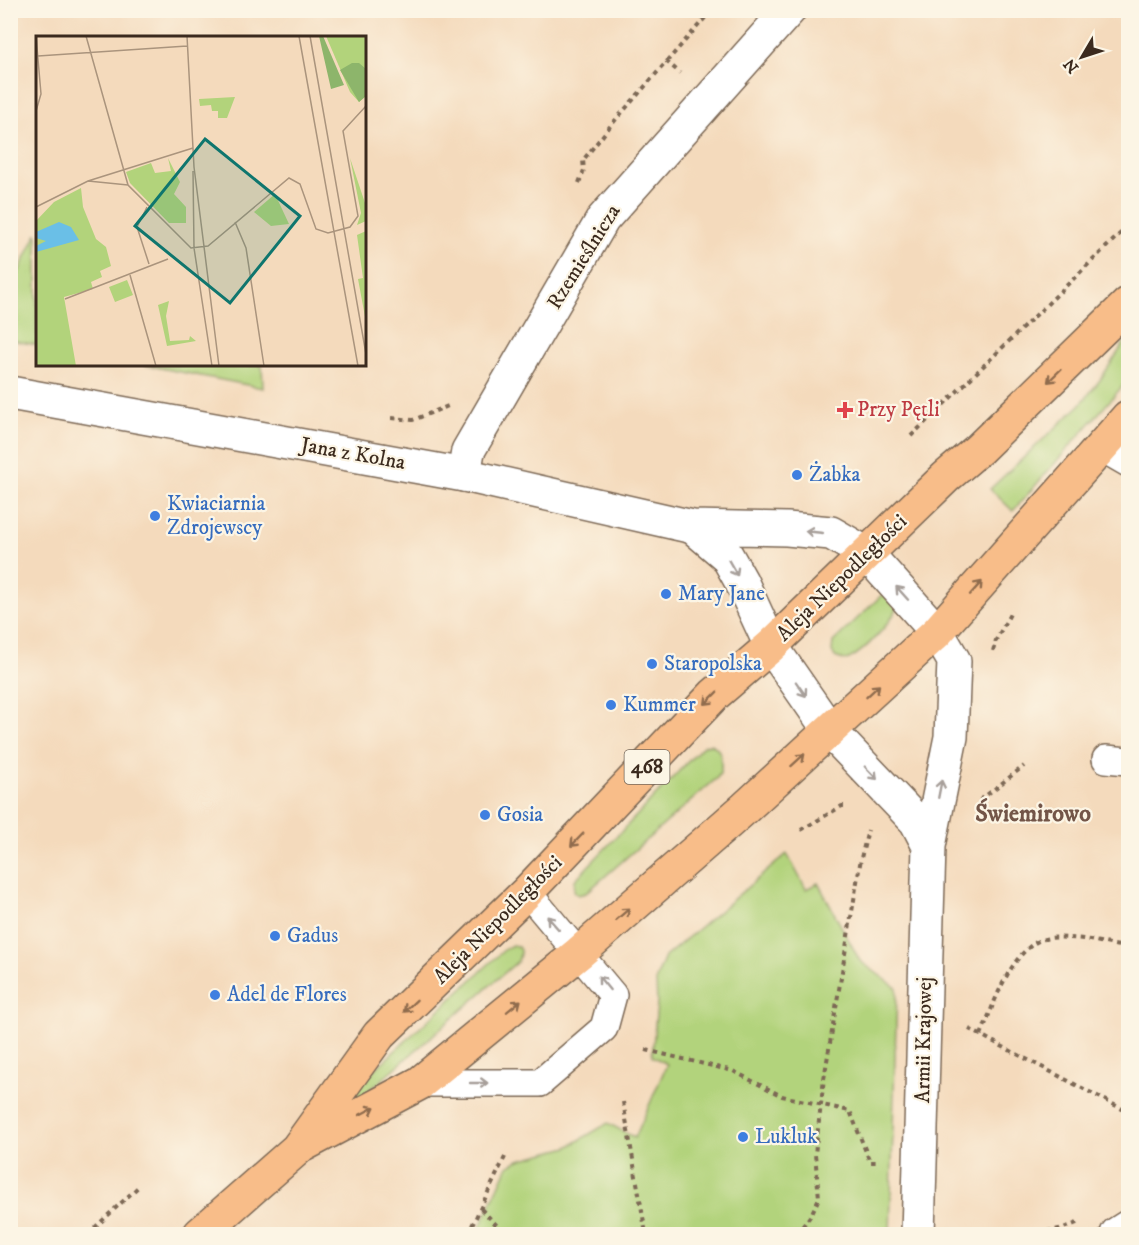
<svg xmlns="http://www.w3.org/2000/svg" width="1139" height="1245" font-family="'IM FELL DW Pica',serif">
<rect width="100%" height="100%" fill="#fcf5e5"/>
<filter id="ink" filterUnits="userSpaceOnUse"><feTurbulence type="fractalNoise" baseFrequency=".0167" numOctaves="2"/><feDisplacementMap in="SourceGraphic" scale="12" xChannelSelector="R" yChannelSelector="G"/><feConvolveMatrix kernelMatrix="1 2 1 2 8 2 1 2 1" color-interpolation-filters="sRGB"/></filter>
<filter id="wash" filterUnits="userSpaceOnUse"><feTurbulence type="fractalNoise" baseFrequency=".008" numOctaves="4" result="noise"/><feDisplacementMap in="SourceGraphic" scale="24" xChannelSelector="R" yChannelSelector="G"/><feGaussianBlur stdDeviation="1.35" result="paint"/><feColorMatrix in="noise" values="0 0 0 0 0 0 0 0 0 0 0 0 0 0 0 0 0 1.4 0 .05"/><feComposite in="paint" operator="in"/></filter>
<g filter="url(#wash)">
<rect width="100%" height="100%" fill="#f4dabc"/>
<path fill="#b2d37b" stroke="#767e4c" stroke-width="1.5" d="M37,233V345L10,340L11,288Z
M1128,337V380L1013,511L990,489L1080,405L1100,380Z
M145,365H262L263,388Z
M885,592L898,606C892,622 864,652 849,659C844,661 840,659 835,657L832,651L833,642Z
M710,744C723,748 721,761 721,772L717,778L586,893L578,895L574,891L575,880L703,746Z
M787,854L806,889L818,883L860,961L897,988L890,1234H477L508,1166L519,1160L568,1147L608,1123L635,1138L667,1064L652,1056L657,1004L656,979L665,957Z
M512,945C522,946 521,953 518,961L339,1117L330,1111L505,949Z"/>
</g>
<g filter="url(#ink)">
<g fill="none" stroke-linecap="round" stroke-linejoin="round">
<defs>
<path id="service" d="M1102,448L1128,463
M1106,759L1128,761
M420,1083H540L604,1028L613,995L527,892"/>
<path id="minor" d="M464,475L468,451L603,219L789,10
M1117,1234L1128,1227"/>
<path id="tertiary" d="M10,393L464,475L693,527L787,529L831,533L867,554L937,632L954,661L951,737L929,846L918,1234
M693,527L727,556L741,581L771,646L830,731L916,821L929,846"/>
<path id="primary" d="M303,1145L420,1083L579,953L745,808L937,632L1128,417
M200,1234L297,1149L379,1035L527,892L714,695L771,646L946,477L979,449L1128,304"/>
</defs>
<use href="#service" stroke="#7c6855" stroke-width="30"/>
<use href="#minor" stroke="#7c6855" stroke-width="36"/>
<use href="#tertiary" stroke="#7c6855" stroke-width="36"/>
<use href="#primary" stroke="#7c6855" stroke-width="36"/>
<path stroke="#7c6855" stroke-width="4" stroke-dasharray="4.5 4.5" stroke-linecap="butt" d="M666,61L680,73
M579,183L584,170L583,160L612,124L712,10
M392,418L413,420L448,406
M911,436L1128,226
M993,651L996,640L1011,612
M980,800L1024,766
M801,830L842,806H846
M969,1029L1128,1112
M981,1035C993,1006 1006,964 1033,944C1043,937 1057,937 1069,938C1089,938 1108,945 1128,947
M646,1050L733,1071L782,1096L850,1111L870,1162H879
M623,1102L646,1234
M481,1209L505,1234
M88,1234L138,1187
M468,1234L505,1157
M797,1234L811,1215L819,1198L815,1154L824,1079L861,858L868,830
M989,1234V1229C1018,1233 1050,1235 1077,1223"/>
<use href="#service" stroke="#fff" stroke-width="27"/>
<use href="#minor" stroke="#fff" stroke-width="33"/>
<use href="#tertiary" stroke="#fff" stroke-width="33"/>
<use href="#primary" stroke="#f8bd89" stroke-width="33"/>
</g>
<defs><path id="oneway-shaft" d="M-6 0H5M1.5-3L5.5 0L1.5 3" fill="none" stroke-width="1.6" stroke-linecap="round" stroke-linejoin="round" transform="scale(1.5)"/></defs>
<g stroke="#906c4e">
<use href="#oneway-shaft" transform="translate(1054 376) rotate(136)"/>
<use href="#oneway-shaft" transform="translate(976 588) rotate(-48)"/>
<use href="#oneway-shaft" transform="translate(873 691) rotate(-43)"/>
<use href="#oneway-shaft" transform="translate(711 698) rotate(135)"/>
<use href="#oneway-shaft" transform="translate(798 760) rotate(-42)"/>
<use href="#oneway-shaft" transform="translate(577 840) rotate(134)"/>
<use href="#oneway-shaft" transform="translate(623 914) rotate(-41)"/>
<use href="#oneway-shaft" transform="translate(410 1006) rotate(137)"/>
<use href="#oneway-shaft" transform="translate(514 1006) rotate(-39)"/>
<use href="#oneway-shaft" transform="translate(367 1111) rotate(-28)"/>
</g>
<g stroke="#a79f9a">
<use href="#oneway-shaft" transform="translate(814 532) rotate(-174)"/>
<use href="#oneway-shaft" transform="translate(733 568) rotate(60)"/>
<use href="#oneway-shaft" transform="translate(902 593) rotate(-132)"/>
<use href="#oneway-shaft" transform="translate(801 689) rotate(55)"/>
<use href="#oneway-shaft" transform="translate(871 773) rotate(46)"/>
<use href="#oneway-shaft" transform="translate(940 789) rotate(-79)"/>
<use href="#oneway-shaft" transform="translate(553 923) rotate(-131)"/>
<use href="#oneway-shaft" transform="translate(604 983) rotate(-129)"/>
<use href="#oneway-shaft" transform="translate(479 1083)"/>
</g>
</g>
<path fill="#e0444e" stroke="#fcf5e5" stroke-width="2" d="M842 401h6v6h6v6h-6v6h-6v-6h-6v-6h6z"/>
<g fill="#3f7fe0" stroke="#fcf5e5" stroke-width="2">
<circle cx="797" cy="475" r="6"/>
<circle cx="155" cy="516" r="6"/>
<circle cx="666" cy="594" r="6"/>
<circle cx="652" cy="664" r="6"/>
<circle cx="611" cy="705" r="6"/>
<circle cx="485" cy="815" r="6"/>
<circle cx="275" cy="936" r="6"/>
<circle cx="215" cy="995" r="6"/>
<circle cx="743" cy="1137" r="6"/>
</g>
<g text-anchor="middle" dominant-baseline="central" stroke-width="4.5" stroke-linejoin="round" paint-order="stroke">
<rect fill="#fcf5e5" stroke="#75675a" stroke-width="1.5" x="624.5" y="750" width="45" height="34" rx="4.5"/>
<g font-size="20" font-weight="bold" fill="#3b2a1e">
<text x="647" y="767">468</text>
</g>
<g font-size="21" fill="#3b2a1e" stroke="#fcf5e5">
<text transform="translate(584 257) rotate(-58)">Rzemieślnicza</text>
<text transform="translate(353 454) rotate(10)">Jana z Kolna</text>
<text transform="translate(842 578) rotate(-44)">Aleja Niepodległości</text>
<text transform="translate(498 920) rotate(-45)">Aleja Niepodległości</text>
<text transform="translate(924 1040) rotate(-89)">Armii Krajowej</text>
</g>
<g font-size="21" fill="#be3a42" stroke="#fcf5e5" text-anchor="start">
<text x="857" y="410">Przy Pętli</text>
</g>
<g font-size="21" fill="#366cbe" stroke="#fcf5e5" text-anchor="start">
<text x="809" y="475">Żabka</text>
<text x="167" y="504">Kwiaciarnia<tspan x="167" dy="24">Zdrojewscy</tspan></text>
<text x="678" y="594">Mary Jane</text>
<text x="664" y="664">Staropolska</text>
<text x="623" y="705">Kummer</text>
<text x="497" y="815">Gosia</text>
<text x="287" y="936">Gadus</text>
<text x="227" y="995">Adel de Flores</text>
<text x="755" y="1137">Lukluk</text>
</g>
<g font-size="24" font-weight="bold" fill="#735548" stroke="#fcf5e5">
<text x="1033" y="814">Świemirowo</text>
</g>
</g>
<g transform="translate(36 36)">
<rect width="330" height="330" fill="#f4dabc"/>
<path d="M290,0H330V60L323,66L314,56ZM199,61L191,82H182V75H176L175,69L164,70L163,63ZM132,122L144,146L138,158L150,171V187H133L94,147L90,136L115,127L119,137L135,135ZM314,122L330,170V185L321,189L325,177ZM45,152L47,171L60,203L70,211L75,230L64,235L66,241L55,246L57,253L28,261L40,330H0V185L18,166ZM239,158L253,188L235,190L218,176ZM330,195V286L322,243L327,242L321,199ZM91,244L97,259L79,266L73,251ZM133,265L130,280L134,305L153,304L154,300L160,305L131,310L122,269Z" fill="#b2d37b"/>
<path d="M283,0H287L308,49L295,53ZM316,27H323L330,33V60L323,66L304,34Z" fill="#8db56b"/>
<path d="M23,186L35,191L43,204L0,216V210L10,205L0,202V196Z" fill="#6abfe7"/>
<path fill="none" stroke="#aa947d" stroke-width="1.5" d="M50,0L92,149L155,212L172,210L253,142L264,148L280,193L292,197L314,191L322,180L307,95L330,70M151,0L158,131L183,330M263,0L322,330M274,0L330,318M2,20L151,10M0,75L5,58L0,0M157,135L158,212L176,330M52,145L92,149M0,171L52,145L157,112M111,171L101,191L113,228M199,186L210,212L228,330M94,239L120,330M29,263L132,223"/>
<path fill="#0f766e" fill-opacity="0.15" stroke="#0f766e" stroke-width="3" d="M169,103L264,180L194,267L99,190Z"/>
<rect width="330" height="330" fill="none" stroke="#3b2a1e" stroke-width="3"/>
</g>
<rect width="1139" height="1245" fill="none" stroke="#fcf5e5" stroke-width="36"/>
<g transform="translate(1082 57) rotate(231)" stroke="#fcf5e5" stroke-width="4.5" paint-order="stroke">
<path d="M0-4.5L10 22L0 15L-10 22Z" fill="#3b2a1e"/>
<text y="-9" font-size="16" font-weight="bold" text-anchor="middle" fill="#3b2a1e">N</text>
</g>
</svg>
